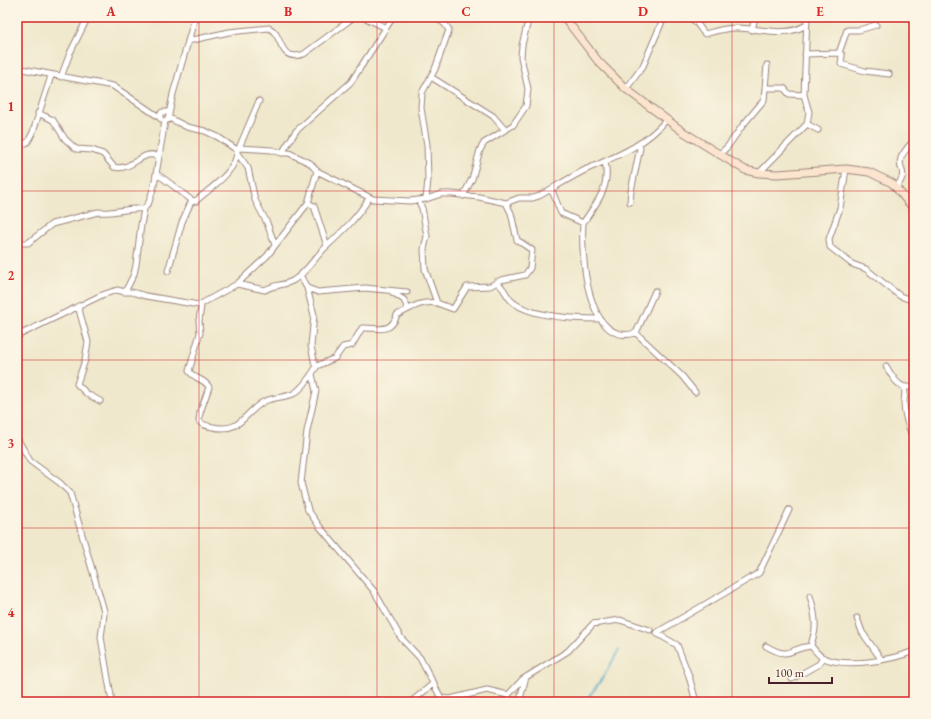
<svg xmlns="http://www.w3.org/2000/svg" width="931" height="719" font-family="'EB Garamond',serif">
<rect width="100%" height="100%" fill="#fcf5e5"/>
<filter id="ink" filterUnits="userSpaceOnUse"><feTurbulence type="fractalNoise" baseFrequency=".025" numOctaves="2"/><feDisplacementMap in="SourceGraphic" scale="8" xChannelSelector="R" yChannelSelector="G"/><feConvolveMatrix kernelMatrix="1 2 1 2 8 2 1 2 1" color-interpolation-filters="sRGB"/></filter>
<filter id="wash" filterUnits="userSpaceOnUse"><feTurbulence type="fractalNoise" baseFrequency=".012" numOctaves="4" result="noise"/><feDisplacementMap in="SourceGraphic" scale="16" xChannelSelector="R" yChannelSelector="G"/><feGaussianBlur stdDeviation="0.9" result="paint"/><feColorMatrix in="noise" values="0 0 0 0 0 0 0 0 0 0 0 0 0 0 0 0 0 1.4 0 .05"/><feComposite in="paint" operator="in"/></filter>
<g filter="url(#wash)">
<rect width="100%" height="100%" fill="#efe8cc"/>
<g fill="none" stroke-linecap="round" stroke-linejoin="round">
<path stroke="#4baaca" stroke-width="1.5" d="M585,702L604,676L619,650"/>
</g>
</g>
<g filter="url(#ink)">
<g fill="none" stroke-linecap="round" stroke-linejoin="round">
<defs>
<path id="minor" d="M364,17L386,28
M690,17C699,23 700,30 705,34C715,31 726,28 736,28C759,28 786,38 806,25
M807,17L804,95L809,112L807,124L818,130
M17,22L20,17
M752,30L755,17
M188,41L229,32L269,28C284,34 277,63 304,54L354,17
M839,53L847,30H859L876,25
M805,54L839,53L842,55L841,64L865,71L889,74
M17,68L113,86L159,117
M61,77L70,53L88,17
M431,77L493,116L505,130
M766,88H784L789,94L804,95
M626,89L643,66L664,17
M38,113L53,120L65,139L76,149L92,150L103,154L114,167C133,172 143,147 159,157
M169,118L187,127L205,131L218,137L237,150L239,148L272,150L282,153H289L310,163L317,171L373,199L410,201L426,199L441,194H452L479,197L506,203L519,198H533L539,196C555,187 571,177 587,169C617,156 646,145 667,119
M161,119L159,117L162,112H168
M168,120L173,94L195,17
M17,147L28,142L33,132L51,76
M239,148L259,101
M237,153L248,168L255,200L267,223L275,245
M282,153L296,131L351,82L393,17
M719,155L728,146L743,125L764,100L767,65
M846,169L840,208L829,239L830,247L852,264L866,269L900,296L914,301
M759,173L807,124
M156,174C169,181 180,192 193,201L197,200C210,188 238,171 237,150
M896,188C910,169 897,172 901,158C903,152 910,145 914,140
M549,190L553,193L561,213L583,223C581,253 586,348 636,333L655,291
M463,196L472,179L480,150L484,143L513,125L526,106L528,89L521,57L522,45L529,17
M426,199L428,180L427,145L421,108L422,93L435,69L449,30L445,24L435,17
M418,200L422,208L427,236L424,249L425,269L437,303L453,309L467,287L490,286L501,280L525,275L530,268L532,250L517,240L511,213L506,203
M630,202L631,191L640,148L639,145L636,146
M308,203L314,206L327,246
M583,223C596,204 611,187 605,162
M17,243H28L52,224L98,212C114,214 129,207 144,209
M168,271L182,222L191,202L196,201
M300,275L307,288L318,292L365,288L407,292
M496,282C505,287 506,298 514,303C533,317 577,319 600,319
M237,284L265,290C274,284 285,286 294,280C307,272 315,257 326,247C342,232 358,217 369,198
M307,288L314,315L311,346L315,365L317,366L335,358L343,347L352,345L362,328C378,327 390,335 397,315C410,309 421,300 437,303
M125,292H132L146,296L199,305L237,284L267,256L308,203L317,171
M392,292L404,300L408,309
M199,305L201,306L199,321L200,333L189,371C194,379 205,379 209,387L200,413L199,421C202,425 207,426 213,427C241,433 243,414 263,402C272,397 283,398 293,394C303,389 311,375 317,366
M78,306L88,342L85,360L77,384L87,394L100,401
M636,333L682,376L695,392
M17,336L102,295L117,290L125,292L134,274L136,265L141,225L144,209L149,202L154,186L165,121
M886,366C890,373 896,385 905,387C909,387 910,386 914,389
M312,374L316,391L307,431L301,483L308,510L320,527L374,591L401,638L420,658L441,698L450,699L487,690L508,695
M904,387C906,392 904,397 904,403C904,415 909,429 914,440
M17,438L30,461L60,483L70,493L104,611C104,620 102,628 101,637L112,702
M810,596C813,606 816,617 815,628C815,634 812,639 811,646C815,650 818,655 822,657C844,669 892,660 914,651
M857,618L862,632L881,659
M766,646C792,661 788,648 811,646
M792,679L819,664L823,658
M508,695L523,679L568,651L593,624L620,620L650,630
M508,695L511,702
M411,702L434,683
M519,702L526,677
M696,702L689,676L677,645L656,633L759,573L789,510"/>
<path id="secondary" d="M564,17L598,61L626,89L682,131L745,170L759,173L778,174L846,169L869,172L892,183L914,209"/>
</defs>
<use href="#minor" stroke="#9c847c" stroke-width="7"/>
<use href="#secondary" stroke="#9c847c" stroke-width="9"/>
<use href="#minor" stroke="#fff" stroke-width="5"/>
<use href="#secondary" stroke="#fce5cf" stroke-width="7"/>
</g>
</g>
<path fill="none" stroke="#d62828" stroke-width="1" stroke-opacity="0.55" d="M199,17V702M377,17V702M554,17V702M732,17V702M17,191H914M17,360H914M17,528H914"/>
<rect width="931" height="719" fill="none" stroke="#fcf5e5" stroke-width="44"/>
<path d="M769 677v6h63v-6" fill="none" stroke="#4a1f2b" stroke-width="2"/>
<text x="775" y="677" font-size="12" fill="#4a1f2b" stroke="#fcf5e5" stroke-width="3" paint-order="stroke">100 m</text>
<rect x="22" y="22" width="887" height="675" fill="none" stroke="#d62828" stroke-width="1.5"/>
<g font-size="13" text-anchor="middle" font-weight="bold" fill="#d62828">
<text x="111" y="16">A</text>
<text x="288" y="16">B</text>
<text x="466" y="16">C</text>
<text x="643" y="16">D</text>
<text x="820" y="16">E</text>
<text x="11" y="111">1</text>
<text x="11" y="280">2</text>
<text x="11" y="448">3</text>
<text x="11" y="617">4</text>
</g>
</svg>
